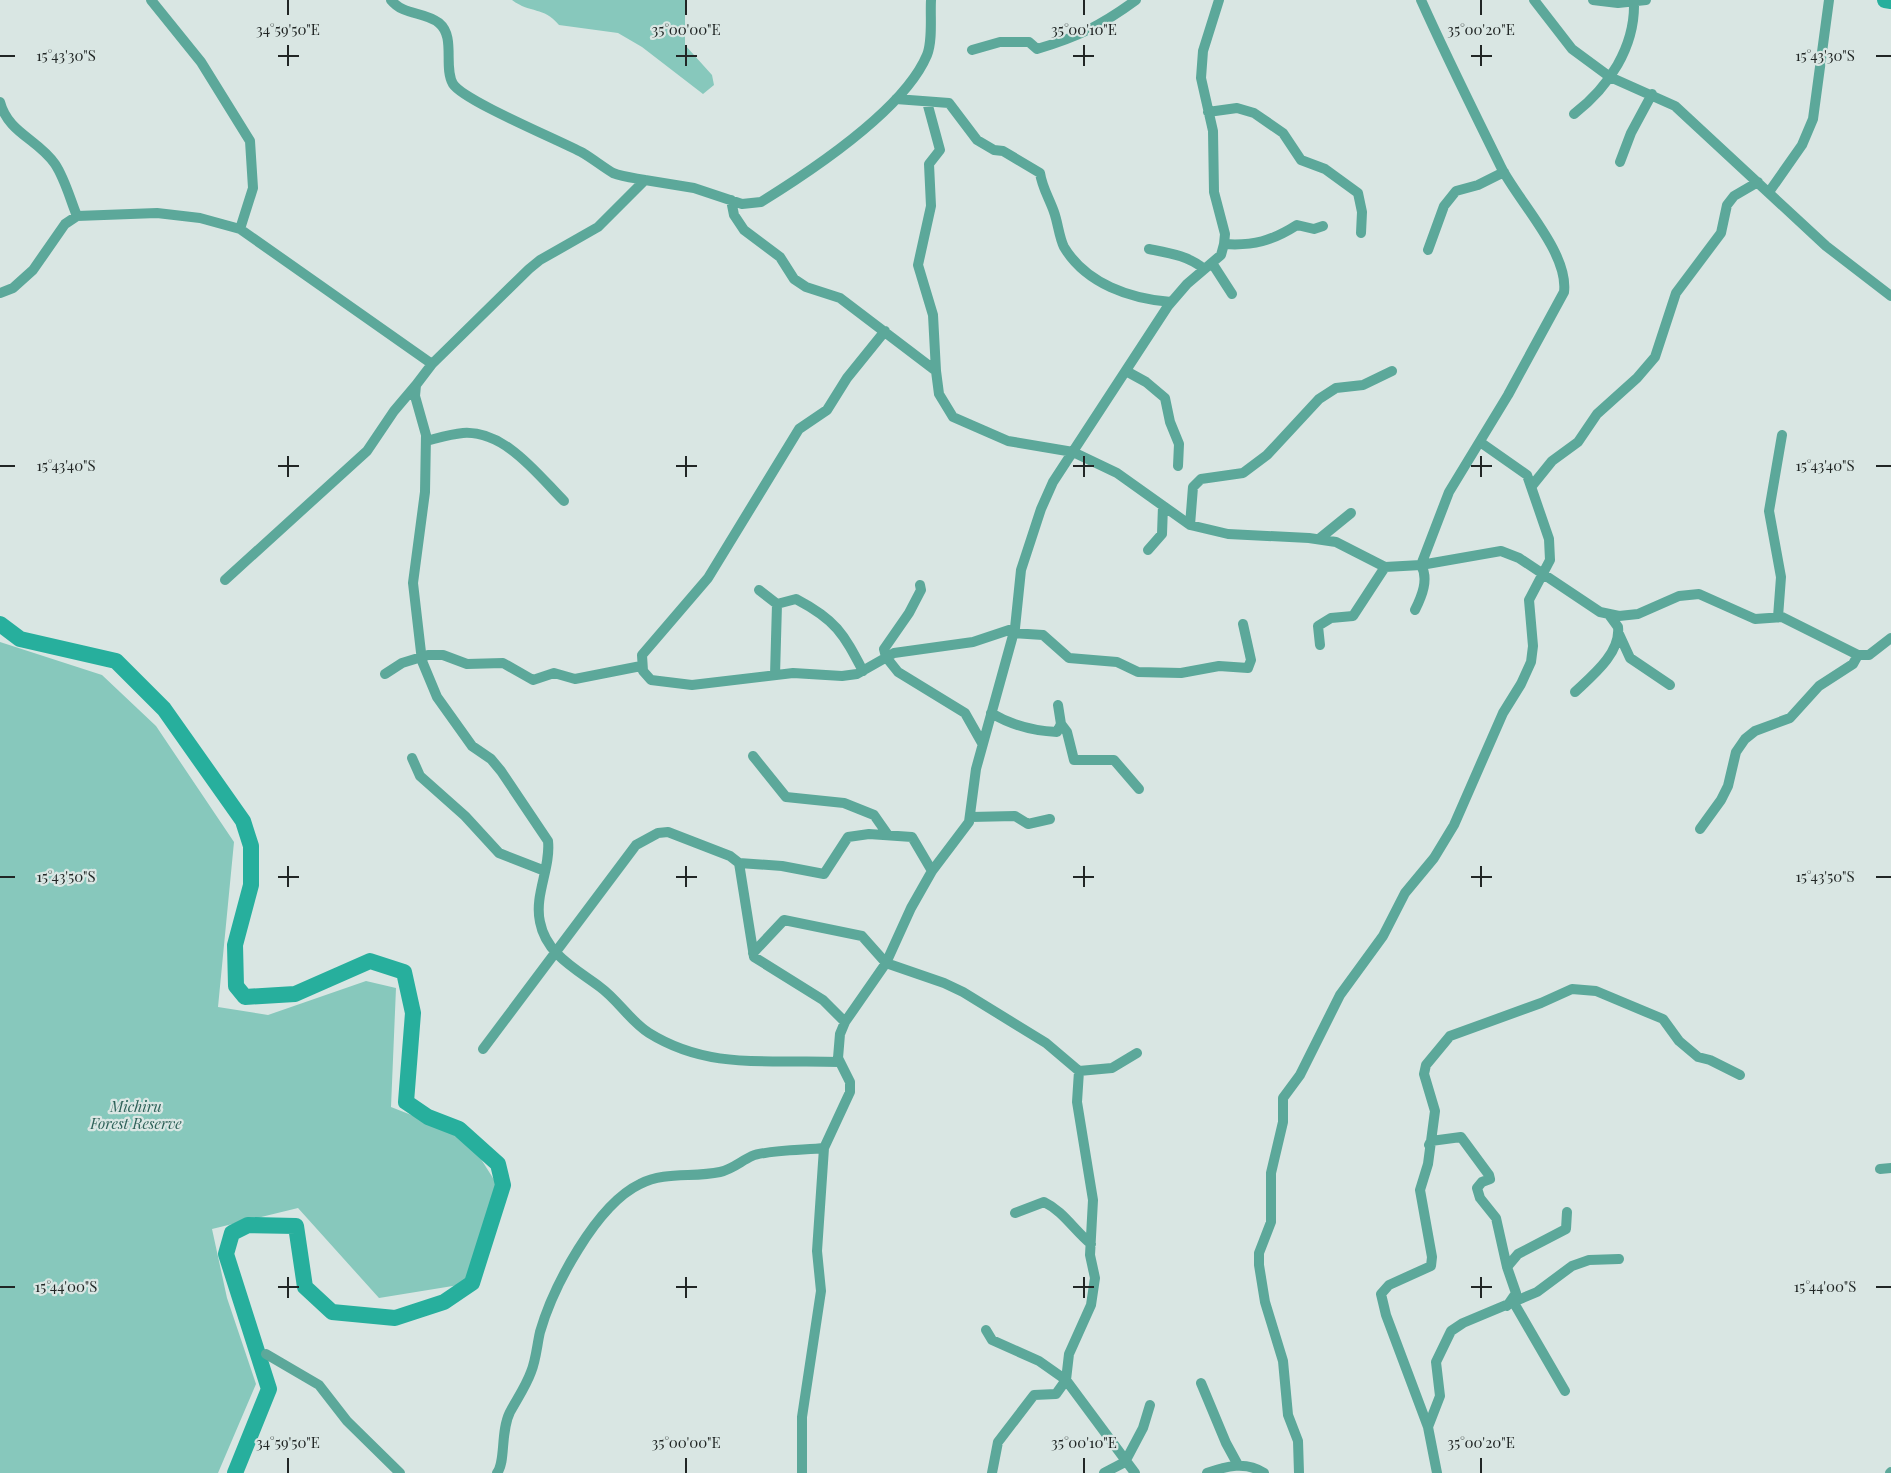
<svg xmlns="http://www.w3.org/2000/svg" width="1891" height="1473" font-family="'Playfair Display',serif">
<rect width="100%" height="100%" fill="#d9e6e3"/>
<path fill="#87c8bc" d="M512,0H685V45L712,75L714,85L703,94L642,47L618,33L559,25C543,6 531,14 512,0Z
M0,642L102,675L156,726L234,842L218,1007L268,1015L366,981L396,988L391,1107L467,1137L498,1186L465,1284L379,1298L298,1208L212,1229L227,1298L256,1384L218,1473H0Z"/>
<g fill="none" stroke-linecap="round" stroke-linejoin="round">
<path stroke="#27af9d" stroke-width="16" d="M1885,0L1891,1
M0,624L20,639L116,661L164,709L243,821L251,846V885L235,945L236,986L245,997L295,994L370,961L404,972L413,1013L406,1102L428,1117L459,1129L498,1164L503,1185L472,1283L444,1302L395,1318L332,1312L305,1287L296,1226L248,1225L232,1233L226,1254L269,1389L235,1473"/>
<path stroke="#5ca89a" stroke-width="10" d="M151,0L201,62L250,141L253,188L240,229
M391,0C404,16 424,11 439,23C456,37 443,67 453,84C464,101 559,140 583,153C593,159 603,167 613,173C623,177 634,178 645,180
M1534,0L1572,49L1610,77L1675,106L1826,246L1891,296
M1593,0L1618,3L1646,0
M972,50L1000,42H1029L1037,49C1078,37 1102,25 1136,0
M896,99L949,103L977,140L994,150L1003,151L1040,173C1042,187 1049,198 1054,212C1058,223 1059,237 1064,247C1086,284 1131,299 1171,302
M0,102C8,133 38,139 55,164C65,179 70,199 77,216
M927,102L940,150L929,164L931,206L918,265L933,315L936,371
M1208,112L1237,108L1254,113L1283,133L1301,160L1325,169L1358,193L1362,212L1361,233
M1574,114C1609,87 1635,47 1634,3
M1620,162L1631,133L1652,94
M1769,192L1802,145L1813,119L1829,0
M731,200L734,215L744,230L780,257L794,279L806,287L840,298L936,371L939,394L953,417L1008,441L1073,452L1117,473L1190,525L1228,534L1309,538L1336,542L1385,567L1421,565L1501,551L1519,558L1600,612L1619,616L1638,614L1679,596L1699,594L1755,619L1782,617L1858,655H1869L1891,638
M1224,244C1253,246 1272,241 1297,225L1314,229L1323,226
M1149,249C1169,253 1189,256 1204,269
M1428,250L1444,206L1456,191L1478,185L1504,172
M1212,263L1232,294
M0,293L13,288L33,270L65,224L77,216L157,213L200,218L240,229L432,364
M885,331L847,378L827,410L799,429L708,578L642,655L643,671L651,680L692,685L793,673L842,676L857,674L894,653L973,642L1015,628
M1126,371L1146,382L1165,398L1170,422L1179,444L1178,466
M426,441C438,438 451,434 463,433C505,430 538,475 564,501
M1531,487L1552,461L1578,442L1597,414L1637,378L1655,357L1676,293L1721,233L1727,205L1734,196L1758,182
M1190,525L1193,487L1201,479L1243,473L1267,455L1319,399L1336,388L1363,385L1392,371
M1319,539L1351,513
M1148,550L1162,534L1163,506
M225,580L367,451L394,411L416,385
M920,585L921,590L909,613L884,649L886,657L898,672L965,713L982,743
M759,590L777,604L796,599C836,620 843,633 863,671
M1415,610C1422,596 1429,579 1421,565L1449,492L1508,395L1564,292C1569,253 1518,201 1501,167C1474,112 1446,56 1421,0
M1778,617L1781,577L1769,511L1782,435
M1014,633L1043,635L1069,658L1117,662L1138,672L1181,673L1219,666L1248,668L1251,660L1243,624
M1619,634L1630,658L1670,685
M1320,645L1318,626L1331,618L1353,616L1385,567
M385,674L402,663L428,655H443L467,664L503,663L533,680L554,673L575,679L641,666
M775,675L777,604
M1575,692C1592,676 1621,653 1618,627L1610,616
M991,713C1011,725 1034,731 1057,732L1061,724L1058,705
M1061,724L1067,732L1074,760H1114L1139,789
M753,756L786,797L844,803L874,815L888,835
M412,758L420,776L465,816L499,853L545,871
M971,817L1015,816L1028,824L1050,819
M1700,829L1721,800L1728,786L1736,752L1745,739L1755,731L1790,718L1819,686L1853,664L1858,655
M739,863L782,866L824,874L848,837L869,834L912,837L932,871
M753,953L784,920L862,936L886,963L944,983L963,992L1046,1043L1079,1071L1112,1068L1137,1053
M483,1049L636,845L658,833L668,832L730,856L739,863L754,957L823,1000L845,1022
M839,1062C771,1059 710,1071 649,1033C630,1021 618,1000 600,987C576,969 546,954 540,922C534,895 551,868 548,841L501,771L491,759L472,746L437,697L422,661L413,583L425,492L426,435L415,396L416,385L432,364L529,269L540,260L598,227L645,180L694,188L742,204L761,202C811,171 904,110 927,55C933,40 930,16 931,0
M1429,1145L1431,1141L1461,1137L1489,1175L1490,1179L1482,1182L1477,1188L1480,1198L1496,1218L1507,1267L1516,1293L1507,1306
M1880,1169L1891,1168
M1015,1213L1044,1202C1063,1211 1074,1230 1091,1244
M1507,1267L1518,1254L1566,1229L1567,1212
M1514,1303L1565,1391
M986,1330L992,1340L1039,1361L1066,1380L1135,1473
M266,1354L319,1385L347,1421L400,1473
M1201,1383L1226,1443L1238,1465
M1428,1427L1440,1396L1436,1362L1451,1331L1463,1323L1537,1292L1572,1266L1589,1260L1619,1259
M497,1473C506,1462 500,1432 510,1412C517,1399 526,1386 531,1372C536,1360 537,1345 540,1332C553,1287 596,1205 640,1184C665,1171 693,1178 720,1172C733,1169 741,1161 752,1156C766,1150 807,1150 824,1148
M802,1473V1417L821,1291L817,1251L824,1148L850,1092V1082L838,1058L840,1034L845,1022L886,963L911,908L932,871L969,822L976,769L1015,628L1021,570L1041,509L1053,482L1168,306L1187,284L1221,255L1224,244L1225,234L1214,192L1213,131L1201,78L1203,51L1219,0
M992,1473L998,1442L1034,1395L1056,1394L1066,1380L1069,1354L1091,1305L1095,1278L1090,1255L1093,1200L1077,1102L1079,1071
M1104,1473L1125,1462L1143,1428L1150,1405
M1207,1473C1226,1466 1246,1461 1264,1473
M1299,1473L1298,1441L1288,1415L1283,1361L1265,1302L1259,1265V1253L1271,1222V1173L1283,1122V1098L1300,1075L1340,995L1383,936L1405,893L1434,858L1454,825L1503,713L1521,684L1531,662L1533,646L1529,600L1550,560L1549,539L1527,475L1480,442
M1437,1473L1428,1427L1386,1315L1381,1294L1389,1285L1431,1266L1432,1257L1420,1190L1428,1164L1435,1111L1424,1074L1426,1065L1450,1036L1541,1003L1572,989L1596,991L1663,1019L1679,1041L1698,1057L1710,1060L1740,1075
M1890,1473L1891,1472"/>
</g>
<path fill="none" stroke="#212625" stroke-width="2" d="M288,0V15M686,0V15M1084,0V15M1481,0V15M288,45V66M686,45V66M1084,45V66M1481,45V66M0,56H15M278,56H299M676,56H697M1073,56H1094M1471,56H1492M1876,56H1891M288,456V477M686,456V477M1084,456V477M1481,456V477M0,466H15M278,466H299M676,466H697M1073,466H1094M1471,466H1492M1876,466H1891M288,866V887M686,866V887M1084,866V887M1481,866V887M0,877H15M278,877H299M676,877H697M1073,877H1094M1471,877H1492M1876,877H1891M288,1277V1298M686,1277V1298M1084,1277V1298M1481,1277V1298M0,1287H15M278,1287H299M676,1287H697M1073,1287H1094M1471,1287H1492M1876,1287H1891M288,1458V1473M686,1458V1473M1084,1458V1473M1481,1458V1473"/>
<g text-anchor="middle" dominant-baseline="central" stroke-width="4.5" stroke-linejoin="round" paint-order="stroke">
<g font-size="15" font-style="italic" fill="#2d6158" stroke="#d9e6e3">
<text x="136" y="1106">Michiru<tspan x="136" dy="17">Forest Reserve</tspan></text>
</g>
</g>
<g font-size="15" text-anchor="middle" fill="#212625" stroke="#d9e6e3" stroke-width="4.5" stroke-linejoin="round" paint-order="stroke">
<text x="288" y="35">34°59'50"E</text>
<text x="686" y="35">35°00'00"E</text>
<text x="1084" y="35">35°00'10"E</text>
<text x="1481" y="35">35°00'20"E</text>
<text x="66" y="61">15°43'30"S</text>
<text x="1825" y="61">15°43'30"S</text>
<text x="66" y="471">15°43'40"S</text>
<text x="1825" y="471">15°43'40"S</text>
<text x="66" y="882">15°43'50"S</text>
<text x="1825" y="882">15°43'50"S</text>
<text x="66" y="1292">15°44'00"S</text>
<text x="1825" y="1292">15°44'00"S</text>
<text x="288" y="1448">34°59'50"E</text>
<text x="686" y="1448">35°00'00"E</text>
<text x="1084" y="1448">35°00'10"E</text>
<text x="1481" y="1448">35°00'20"E</text>
</g>
</svg>
